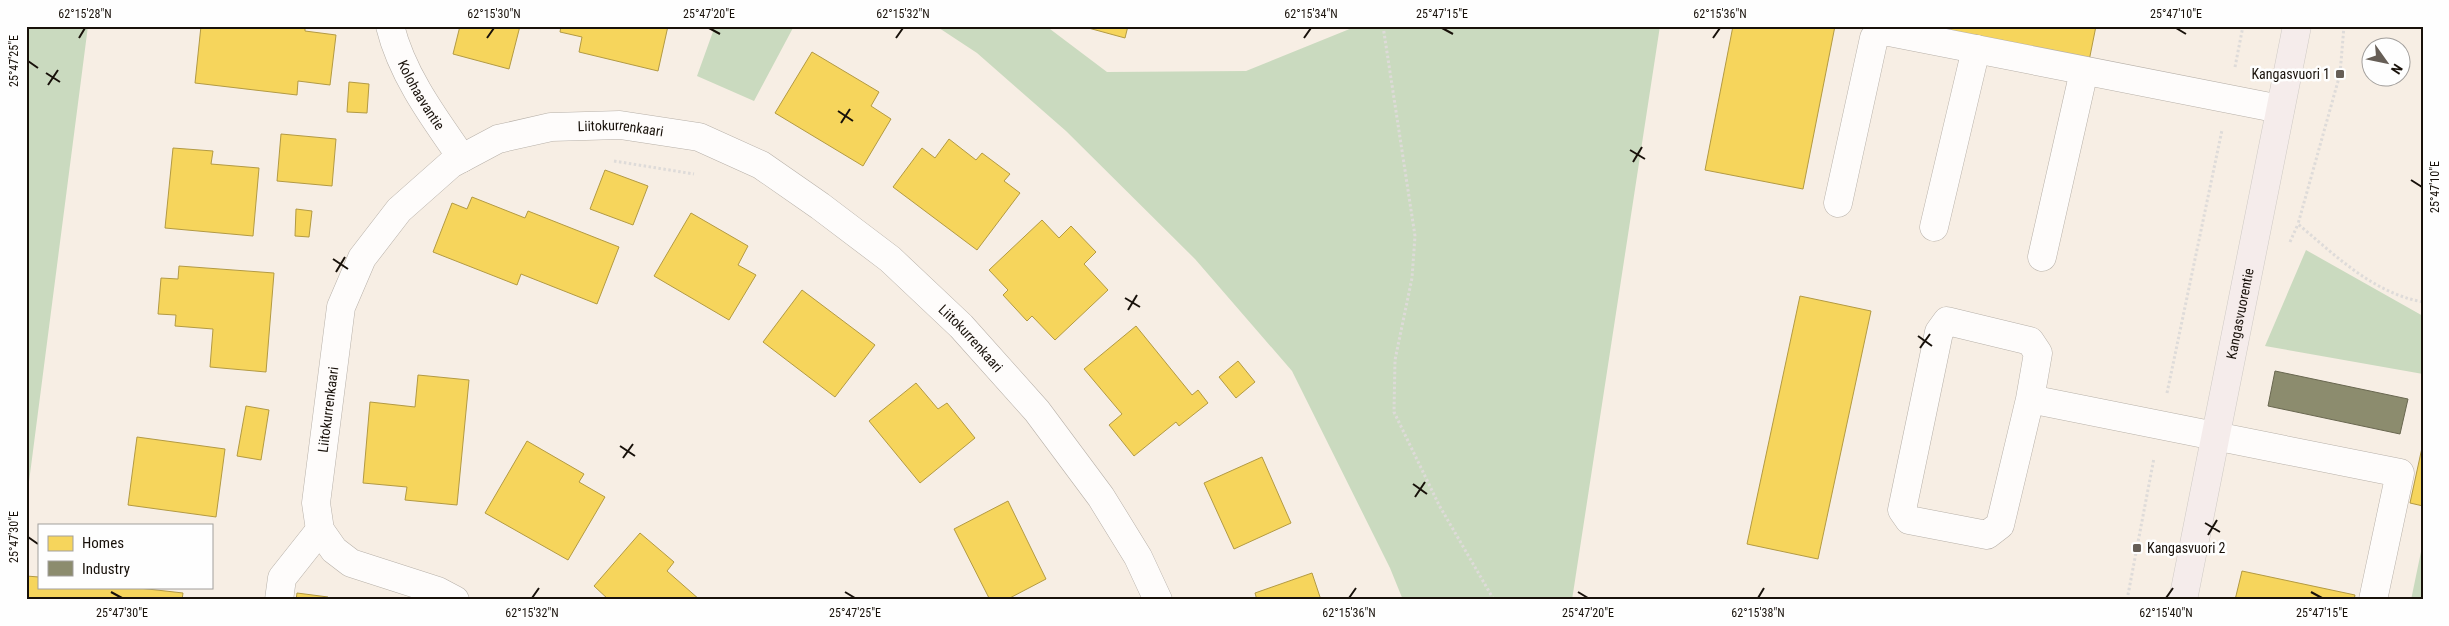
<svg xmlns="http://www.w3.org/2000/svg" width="2449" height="626" font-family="'Roboto Condensed',sans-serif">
<rect width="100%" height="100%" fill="#f7eee4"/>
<path fill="#cadabf" d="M26,26H88L26,505Z
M715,26H794L754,101L697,76Z
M936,26H1046L1107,72L1246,71L1357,26H1660L1572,600H1403L1390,568L1292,371L1195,259L1066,131L977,53Z
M2306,250L2423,316V374L2265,346Z
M2423,542V600H2411Z"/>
<path fill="#f6d55c" stroke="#b39a43" d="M201,26H305V31L336,35L330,85L298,81L297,95L195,83Z
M460,26H520L509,69L453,54Z
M561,26H668L658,71L579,52L582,37L560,32Z
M1081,26H1128L1125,38Z
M1733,26H1835L1803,189L1705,170Z
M1897,26H2096L2088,66Z
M812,52L879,92L871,106L891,119L863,166L775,113Z
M349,82L369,84L367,113L347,112Z
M281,134L336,139L332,186L277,181Z
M949,139L976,160L982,153L1010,174L1004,181L1020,193L977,250L893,187L922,148L935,158Z
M173,148L213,151L211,164L259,168L253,236L165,228Z
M605,170L648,186L633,225L590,209Z
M472,197L525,218L528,211L619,247L597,304L521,274L517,285L433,252L452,203L467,209Z
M296,209L312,211L309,237L295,236Z
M691,213L748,246L738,265L756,275L729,320L654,276Z
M1042,220L1059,238L1071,226L1096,252L1084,264L1108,290L1055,340L1032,316L1027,321L1003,295L1008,290L989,270Z
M179,266L274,273L266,372L210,367L213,329L175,326L176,315L158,314L161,278L178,279Z
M802,290L875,345L835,397L763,342Z
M1800,296L1871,311L1818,559L1747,544Z
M1136,326L1192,395L1198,390L1208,403L1179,426L1176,422L1134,456L1109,425L1122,414L1084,369Z
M1238,361L1255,382L1236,398L1219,377Z
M418,375L469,380L457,505L405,500L407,487L363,483L370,402L415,407Z
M916,383L938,409L947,403L975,438L920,483L869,421Z
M246,406L269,410L261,460L237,456Z
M137,437L225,449L216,517L128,505Z
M527,441L584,474L579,482L605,497L568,560L485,513Z
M2423,443V506L2410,503Z
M1262,457L1291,523L1234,549L1204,483Z
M1008,501L1046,579L1006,600H990L954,529Z
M640,533L674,562L667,571L700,600H609L594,586Z
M2242,571L2355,595L2354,600H2235Z
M1312,573L1321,600H1257L1255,593Z
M26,576L39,577V587H130L183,593L182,600H26Z
M297,593L328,597L327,600H296Z"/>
<path fill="#8c8c6e" stroke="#696750" d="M2275,371L2408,399L2400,434L2268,406Z"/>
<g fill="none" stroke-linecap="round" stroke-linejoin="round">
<defs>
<g id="minor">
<path id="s1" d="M390,26C402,75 434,118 462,158"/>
<path d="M1838,203L1874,38L1884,31L2280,109"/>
<path d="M1934,227L1976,49"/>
<path d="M2042,257L2084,71"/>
<path d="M2030,399L2038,353L2030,341L1947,321L1939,332L1902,510L1909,520L1987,535L2000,525L2030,399L2400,473L2373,600"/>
<path d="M279,600L282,578L320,530"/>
<path id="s2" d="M455,600L438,591L351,563L334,550L320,530L316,503L341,307L362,258L399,210L451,164L498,139L551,127L620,125L699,137L761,165L820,206L890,259L961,326L1037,411L1101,497L1138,557L1158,600"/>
</g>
<g id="major">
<path id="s3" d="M2183,600L2297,26"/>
</g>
</defs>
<use href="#minor" stroke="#b7b0a8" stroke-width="29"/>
<use href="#major" stroke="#cec9c4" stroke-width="29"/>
<path stroke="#dedbd9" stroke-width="3" stroke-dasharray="2.5 2.5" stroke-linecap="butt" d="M1383,26L1415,236L1412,278L1395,360L1394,412L1439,505L1494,600
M2344,26L2340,74L2298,224C2336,256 2373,293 2423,302
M26,29V41
M2235,67L2243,26
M614,161L694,174
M2290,242L2298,224
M2167,393L2222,130
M2127,600L2154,458"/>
<use href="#minor" stroke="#fefcfb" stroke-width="28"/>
<use href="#major" stroke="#f5eceb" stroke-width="28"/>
</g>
<path fill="none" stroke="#18110a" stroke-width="2" d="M709,28L720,34M1442,28L1453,34M2176,28L2186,34M79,38L85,28M487,38L494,28M896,38L903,28M1304,38L1311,28M1713,38L1720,28M28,61L38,68M46,73L60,82M48,85L58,70M838,111L853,121M841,123L850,109M1630,150L1645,159M1633,162L1642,147M2411,180L2422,187M333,259L348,269M336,272L345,257M1125,298L1140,307M1128,310L1137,295M1918,336L1932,346M1920,348L1930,334M620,446L635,456M623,458L633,444M1413,484L1427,494M1415,497L1425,482M2205,523L2220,532M2208,535L2217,520M28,537L38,544M111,592L122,598M845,592L855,598M1578,592L1588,598M2311,592L2322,598M532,598L539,588M1349,598L1356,588M1758,598L1764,588M2166,598L2173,588"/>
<g fill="#665e56" stroke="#fefefe" stroke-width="2">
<rect x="2335" y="69" width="10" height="10" rx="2.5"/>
<rect x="2132" y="543" width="10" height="10" rx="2.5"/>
</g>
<g text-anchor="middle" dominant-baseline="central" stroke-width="5" stroke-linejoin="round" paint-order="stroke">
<g font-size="14" fill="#18110a" stroke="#fefefe" text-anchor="end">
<text x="2330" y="74">Kangasvuori 1</text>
<text x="2147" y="548" text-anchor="start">Kangasvuori 2</text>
</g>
<g font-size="14" fill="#18110a" stroke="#fefefe">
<text stroke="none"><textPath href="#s1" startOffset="76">Kolohaavantie</textPath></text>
<text stroke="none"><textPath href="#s2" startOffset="742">Liitokurrenkaari</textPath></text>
<text stroke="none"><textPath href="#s3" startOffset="292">Kangasvuorentie</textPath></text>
<text stroke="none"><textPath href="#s2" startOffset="1162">Liitokurrenkaari</textPath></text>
<text stroke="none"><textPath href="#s2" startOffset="278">Liitokurrenkaari</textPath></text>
</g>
</g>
<rect width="2449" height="626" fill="none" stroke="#fefefe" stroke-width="55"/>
<rect x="38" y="524" width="175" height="65" fill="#fefefe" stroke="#a29f9c"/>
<rect x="48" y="536" width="25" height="15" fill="#f6d55c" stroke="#a29f9c"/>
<text x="82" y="548" font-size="15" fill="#18110a">Homes</text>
<rect x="48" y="561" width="25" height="15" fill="#8c8c6e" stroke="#a29f9c"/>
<text x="82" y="574" font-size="15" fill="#18110a">Industry</text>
<g transform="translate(2386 62) rotate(123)"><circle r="24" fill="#fefefe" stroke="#a29f9c"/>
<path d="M0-4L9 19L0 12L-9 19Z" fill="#665e56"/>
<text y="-8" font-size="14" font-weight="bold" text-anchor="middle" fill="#18110a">N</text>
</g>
<rect x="28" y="28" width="2394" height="570" fill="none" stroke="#18110a" stroke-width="2"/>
<g font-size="12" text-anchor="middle" fill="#18110a">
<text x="85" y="18">62°15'28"N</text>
<text x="494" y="18">62°15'30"N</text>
<text x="709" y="18">25°47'20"E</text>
<text x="903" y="18">62°15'32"N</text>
<text x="1311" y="18">62°15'34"N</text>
<text x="1442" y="18">25°47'15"E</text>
<text x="1720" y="18">62°15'36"N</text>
<text x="2176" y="18">25°47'10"E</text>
<text transform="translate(14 61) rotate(-90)" y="4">25°47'25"E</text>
<text transform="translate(2435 187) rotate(-90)" y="4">25°47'10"E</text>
<text transform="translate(14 537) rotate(-90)" y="4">25°47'30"E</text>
<text x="122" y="617">25°47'30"E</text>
<text x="532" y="617">62°15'32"N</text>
<text x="855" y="617">25°47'25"E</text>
<text x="1349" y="617">62°15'36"N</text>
<text x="1588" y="617">25°47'20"E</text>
<text x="1758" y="617">62°15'38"N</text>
<text x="2166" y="617">62°15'40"N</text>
<text x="2322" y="617">25°47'15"E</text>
</g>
</svg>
